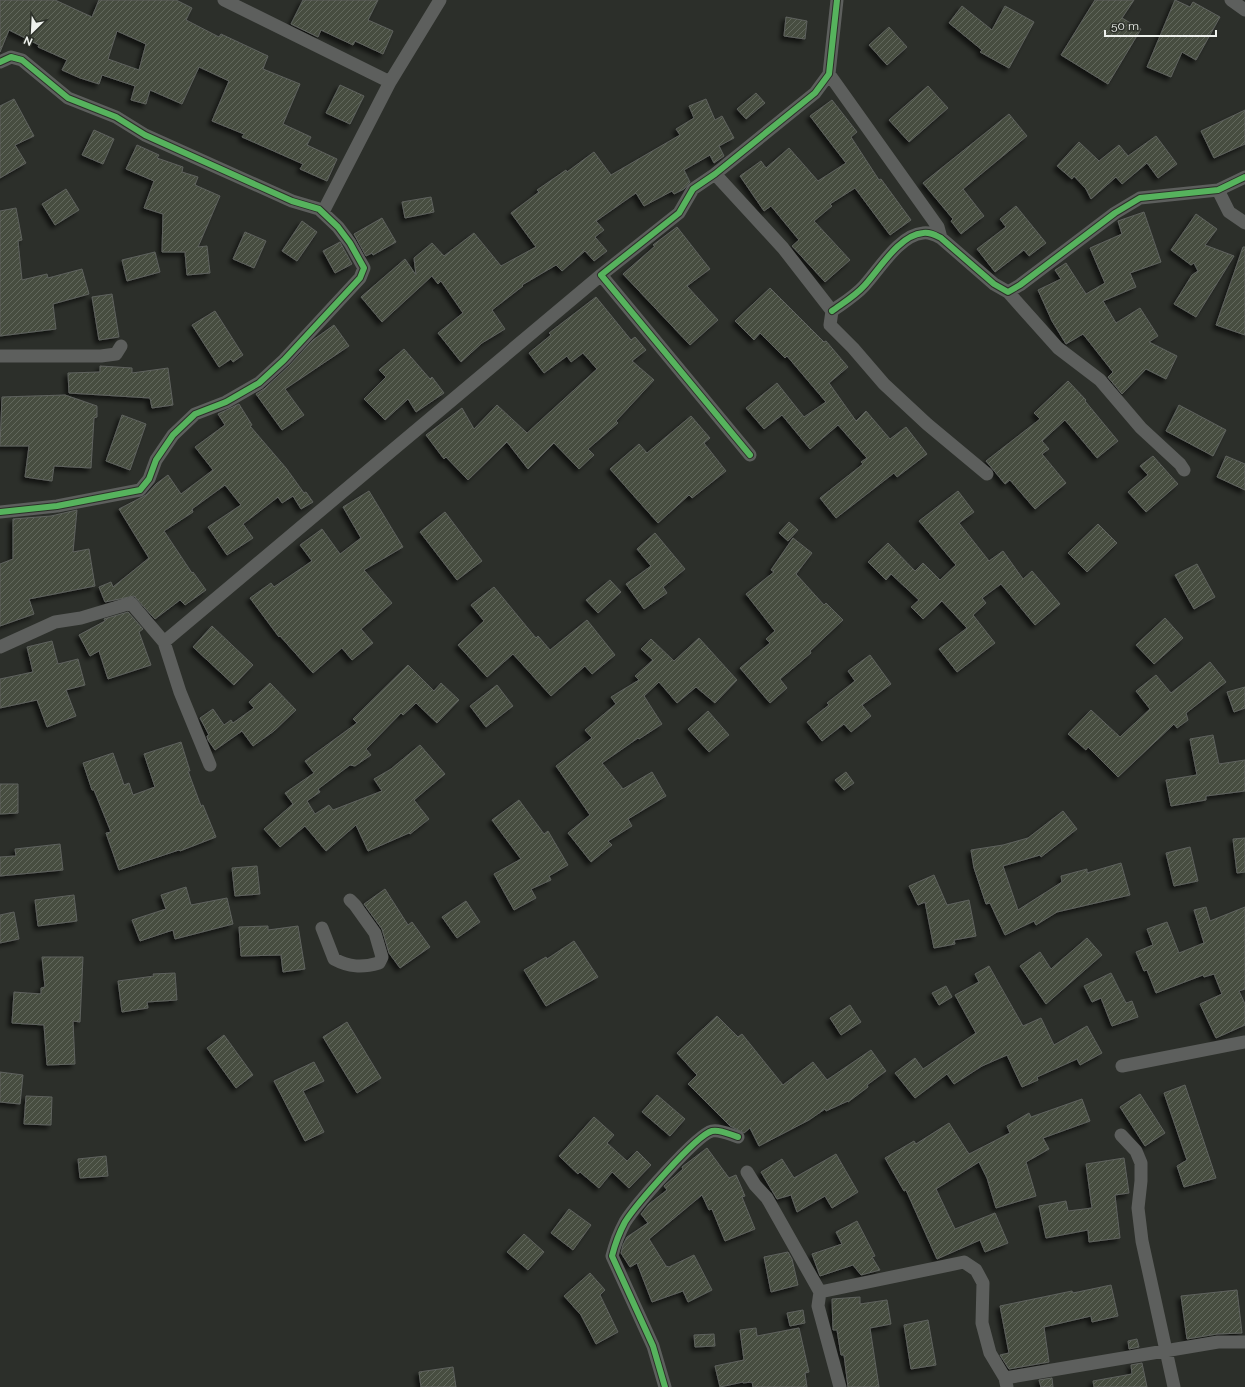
<svg xmlns="http://www.w3.org/2000/svg" width="1245" height="1387" font-family="Raleway,sans-serif">
<defs>
<pattern id="building-hatch" width="6" height="6" patternUnits="userSpaceOnUse"><rect width="6" height="6" fill="#474d41"/><path d="M-1 1l2-2M0 6l6-6M5 7l2-2" fill="none" stroke="#62675d"/></pattern>
<filter id="shadow"><feDropShadow dx="-3.5" dy="3.5" stdDeviation="2" flood-color="#0009"/></filter>
</defs>
<rect width="100%" height="100%" fill="#2c2f2a"/>
<path fill="url(#building-hatch)" stroke="#5f625e" fill-rule="evenodd" filter="url(#shadow)" d="M0,0H55L92,17L99,0H176L192,8L186,20L219,37L221,34L268,56L263,69L300,84L283,124L311,137L307,145L337,159L327,181L300,169L303,164L242,137L244,134L212,121L229,81L199,67L182,104L150,90L146,104L131,100L135,86L102,75L99,84L80,78L62,70L67,60L38,47L39,45L9,30L0,52ZM117,31L146,44L139,70L108,59Z
M303,0H378L368,20L393,31L383,54L355,41L353,45L321,30L318,37L291,24Z
M1095,0H1134L1122,18L1141,29L1108,84L1061,55Z
M1175,0L1190,7L1193,2L1220,17L1196,60L1182,52L1171,77L1147,67Z
M962,6L992,30L1005,6L1034,22L1009,68L980,52L982,50L949,23Z
M786,17L807,21L805,39L784,36Z
M889,27L907,47L887,65L869,45Z
M340,85L364,96L350,124L326,113Z
M928,86L948,108L909,142L889,120Z
M756,93L765,103L746,119L737,109Z
M14,99L34,136L15,145L26,163L0,178V106Z
M706,99L715,120L722,116L734,138L719,146L724,156L714,163L710,155L684,170L690,182L684,189L674,194L672,191L644,206L636,193L596,221L604,230L595,237L607,251L594,261L585,251L562,271L556,265L522,285L523,286L492,310L505,329L482,343L461,362L438,333L463,313L441,281L438,284L432,276L382,322L361,297L405,259L416,275L414,258L432,243L444,256L474,233L501,266L536,247L511,213L539,192L537,190L566,170L567,172L594,152L611,175L680,135L676,129L694,118L689,106Z
M832,100L857,132L851,137L879,180L881,179L911,220L890,235L855,188L830,204L832,206L814,221L850,260L825,282L792,246L799,240L771,206L764,211L740,176L761,161L766,168L789,148L818,181L846,163L810,116Z
M1245,110V144L1214,158L1201,131Z
M1009,114L1027,136L963,189L984,216L961,234L951,221L953,219L923,183Z
M94,130L114,139L103,164L82,155Z
M1156,136L1177,164L1158,178L1147,163L1122,184L1116,177L1091,199L1086,189L1074,176L1072,179L1057,166L1079,142L1099,161L1119,145L1128,156Z
M137,145L159,155L157,158L183,167L182,172L198,177L195,185L220,196L198,247L207,246L210,273L187,275L185,252H162L163,214L144,208L154,181L126,169Z
M66,189L79,210L55,225L42,204Z
M431,197L434,212L405,218L402,202Z
M1016,206L1046,243L1029,256L1024,250L995,272L977,249L1006,227L1000,219Z
M16,208L22,240L18,241L22,280L47,274L48,278L82,269L89,294L53,304L56,329L0,336V211Z
M1144,212L1161,262L1130,273L1136,287L1103,301L1116,323L1140,308L1158,336L1149,342L1177,356L1166,379L1146,369L1122,394L1108,377L1113,372L1083,334L1066,344L1052,321L1038,290L1061,279L1055,270L1066,263L1086,294L1105,283L1090,248L1122,234L1118,221Z
M1196,214L1217,229L1205,245L1234,256L1196,317L1174,304L1192,275L1198,271L1194,263L1191,265L1171,250Z
M382,218L396,242L373,255L372,253L366,256L354,234Z
M302,221L317,232L297,261L282,251Z
M677,227L710,269L687,286L718,320L690,345L623,274L655,246L653,245Z
M245,232L266,241L254,268L233,259Z
M340,242L352,264L335,273L323,251Z
M1243,247H1245V335L1216,325Z
M155,252L160,272L127,281L122,260Z
M770,288L824,342L826,341L848,367L829,383L856,421L866,411L890,439L906,427L927,454L897,477L894,473L836,518L820,498L863,464L861,462L867,458L838,425L810,449L782,415L764,429L746,408L777,383L804,417L826,402L787,356L785,358L760,333L754,340L735,321Z
M112,294L119,337L99,340L92,297Z
M596,297L631,340L635,337L646,350L632,361L654,380L616,421L618,423L588,449L594,455L579,469L554,443L528,469L507,442L468,480L446,457L444,459L426,435L462,408L474,429L497,405L527,433L597,369L583,353L571,362L567,356L544,373L529,353L551,335L549,333Z
M215,311L243,355L233,362L231,359L219,367L192,325Z
M334,325L349,346L285,389L304,415L282,430L256,394L264,389L289,366L313,340Z
M404,349L430,379L432,377L444,393L416,412L408,399L385,420L364,399L386,377L379,370Z
M100,366L132,368V373L168,368L173,405L152,408L150,398L69,393L68,373L100,372Z
M1068,381L1086,400L1085,401L1118,441L1097,458L1065,420L1042,441L1049,449L1042,454L1066,483L1035,509L1010,480L1005,484L986,461L1040,419L1034,413Z
M65,395L97,406V417L94,418L91,468L54,466L52,481L25,477L29,446H0L2,397Z
M239,404L252,425L250,426L286,468L304,493L306,492L313,502L301,509L293,496L282,503L278,497L243,524L253,538L227,555L208,527L241,505L225,485L192,509L193,512L164,531L192,573L193,572L206,590L185,605L180,600L155,619L134,596L105,602L99,587L111,582L113,587L149,558L119,509L146,495L156,484L168,475L181,494L213,470L195,447L225,425L218,414Z
M1179,405L1226,430L1213,456L1166,431Z
M122,415L146,424L130,470L106,461Z
M691,416L710,438L704,443L726,471L692,498L689,495L658,523L610,469L639,444L647,453Z
M1153,456L1178,484L1146,512L1128,492L1148,475L1140,466Z
M1226,456L1245,464V490L1217,477Z
M369,491L403,547L364,570L392,603L361,629L373,643L352,660L342,648L313,673L280,636L279,637L250,598L271,583L274,587L312,561L300,545L322,529L340,554L361,538L343,507Z
M958,491L974,512L959,523L989,561L1003,551L1023,579L1032,571L1060,604L1035,625L1001,584L982,598L986,603L973,615L995,643L957,672L939,649L967,628L942,601L923,619L911,607L919,600L891,574L886,580L868,562L888,543L915,571L923,563L940,580L956,565L919,521Z
M77,510L73,552L89,549L95,586L29,599L34,614L0,626V564L13,559V519L51,516Z
M445,512L482,561L457,580L420,532Z
M789,522L798,530L788,541L779,533Z
M1098,524L1117,543L1087,572L1068,553Z
M655,533L685,569L663,587L667,593L644,609L626,584L651,566L637,549Z
M793,538L812,553L796,574L824,605L826,603L843,620L810,651L811,653L780,679L787,688L770,703L740,668L770,643L766,639L775,631L746,594L774,572L771,570Z
M1197,564L1215,597L1194,609L1175,575Z
M610,580L621,592L598,613L586,600Z
M494,587L536,638L538,636L550,650L587,620L615,655L592,674L585,666L551,696L513,654L487,677L458,645L484,621L471,605Z
M128,612L143,629L139,632L151,665L108,679L99,651L90,656L79,635L105,621L104,619Z
M1165,618L1183,638L1154,664L1136,645Z
M212,626L253,665L234,685L193,647Z
M699,638L737,680L715,703L696,687L677,703L659,682L644,696L662,724L639,739L638,738L602,763L623,789L652,772L666,796L628,819L632,826L608,841L612,845L591,862L568,833L590,815L556,766L592,738L585,730L616,704L611,697L639,680L635,676L653,660L641,649L651,639L674,661Z
M52,641L58,664L78,659L85,685L66,690L76,716L47,727L37,700L0,708V679L33,672L27,647Z
M870,655L891,684L862,705L871,716L851,732L844,724L822,741L807,722L829,705L827,703L855,681L848,671Z
M1210,662L1226,682L1186,713L1188,720L1177,728L1174,724L1118,777L1088,747L1086,750L1068,734L1091,710L1120,737L1150,709L1136,691L1156,675L1171,693Z
M408,665L434,691L441,683L459,700L437,723L416,703L403,715L401,713L366,749L371,755L355,766L350,765L318,789L320,792L307,801L315,814L329,805L333,810L382,791L374,779L391,769L420,745L445,774L414,800L429,819L410,834L409,833L368,851L356,825L326,851L305,826L280,847L264,829L293,804L285,793L314,773L305,761L357,723L353,719Z
M270,683L296,710L274,731L253,746L242,731L215,750L208,740L207,736L209,735L200,718L213,709L224,725L231,720L233,723L254,708L249,702Z
M497,685L513,706L486,727L470,706Z
M1245,687V708L1234,712L1227,692Z
M708,711L729,735L709,752L688,729Z
M1213,735L1219,764L1245,760V791L1206,796V800L1171,806L1166,780L1197,775L1190,739Z
M181,742L190,771H188L201,806L203,805L216,837L180,851L179,850L119,870L106,833L111,832L94,790H92L83,763L113,753L124,785L129,783L133,795L155,787L144,754Z
M846,772L854,783L844,790L835,780Z
M0,784H18V813L0,814Z
M519,800L544,834L548,831L568,865L549,876L551,880L531,889L536,898L514,910L494,874L521,859L492,820Z
M1063,811L1077,829L1041,857L1040,855L1003,866L1018,910L1062,882L1061,876L1087,869V873L1121,863L1130,895L1057,912L1036,925L1034,921L1005,935L990,903L986,904L974,868L971,850L1003,845L1028,838Z
M1245,838V872L1237,873L1233,839Z
M60,844L63,870L0,876V857L16,856L15,849Z
M1190,847L1198,881L1174,886L1166,853Z
M257,866L260,894L235,896L232,868Z
M934,875L947,905L969,900L976,936L954,940L955,944L934,948L925,902L918,905L909,886Z
M186,887L191,905L227,898L233,924L175,939L173,930L140,941L132,920L166,909L161,895Z
M385,889L408,925L412,922L430,947L400,968L389,953L382,929L364,904Z
M74,895L77,921L38,926L35,900Z
M466,901L480,922L457,938L442,917Z
M1206,907L1210,921L1245,907V989L1239,991L1245,1004V1025L1216,1038L1200,1004L1222,994L1214,974L1204,977L1203,975L1156,993L1147,970L1144,971L1136,952L1153,945L1147,929L1167,922L1179,953L1204,943L1194,910Z
M14,912L19,939L0,943V915Z
M268,926V930L298,926L305,969L283,972L281,955L241,956L239,927Z
M1087,938L1102,955L1046,1004L1020,966L1040,952L1051,969Z
M574,941L598,977L546,1006L524,970L546,957L547,959Z
M42,957H83L80,1022L73,1021L75,1064L47,1065L44,1025L12,1023L14,992L41,994V988L45,987Z
M989,966L1023,1026L1041,1018L1054,1045L1087,1026L1102,1053L1080,1065L1077,1059L1037,1077L1038,1080L1022,1087L1007,1055L982,1066L954,1084L947,1074L915,1098L895,1073L915,1058L923,1069L976,1033L955,995L979,982L975,974Z
M175,973L177,1000L147,1002L148,1008L122,1012L118,981L154,976L153,974Z
M1111,973L1126,1003L1132,1001L1138,1017L1112,1026L1101,998L1092,1002L1084,986Z
M946,986L952,997L939,1005L932,993Z
M850,1005L861,1022L841,1035L830,1018Z
M717,1016L738,1037L742,1034L783,1085L813,1062L827,1080L871,1050L886,1071L867,1085L868,1087L848,1102V1101L826,1111L825,1109L809,1120L759,1146L750,1128L744,1133L730,1126L688,1084L697,1075L677,1053Z
M347,1022L381,1078L357,1093L323,1037Z
M224,1035L253,1075L236,1088L207,1048Z
M314,1062L324,1081L303,1091L324,1132L305,1141L274,1081Z
M0,1072L23,1075L20,1104L0,1102Z
M1185,1085L1216,1178L1184,1187L1177,1166L1187,1160L1164,1093Z
M1140,1094L1165,1133L1145,1146L1120,1107Z
M657,1095L685,1119L670,1136L642,1112Z
M26,1096L52,1097L51,1125L24,1124Z
M1082,1099L1090,1121L1043,1138L1049,1149L1026,1162L1036,1196L996,1208L987,1178L979,1162L936,1189L955,1229L995,1213L1008,1243L985,1252L980,1240L937,1259L906,1190L904,1191L885,1158L914,1141L916,1144L949,1123L969,1154L1010,1133L1007,1126L1029,1113L1031,1117Z
M594,1117L614,1135L607,1143L627,1161L637,1151L651,1165L629,1188L612,1172L599,1188L580,1172L578,1174L559,1156Z
M707,1148L729,1178L736,1175L745,1196L742,1197L755,1229L725,1241L712,1209L709,1210L702,1195L649,1239L666,1266L669,1267L694,1255L712,1290L688,1302L683,1291L652,1302L637,1263L630,1267L621,1253L623,1245L627,1237L648,1223L641,1214L649,1204L667,1190L664,1186L683,1169L682,1167Z
M836,1154L858,1192L832,1208L825,1196L797,1212L791,1195L777,1199L761,1172L782,1159L794,1178Z
M106,1156L108,1176L80,1178L78,1159Z
M1124,1158L1129,1193L1115,1195L1120,1238L1089,1242L1088,1230L1046,1238L1039,1206L1066,1201L1068,1211L1092,1208L1086,1164Z
M569,1209L591,1225L573,1250L551,1233Z
M857,1221L875,1256L872,1257L880,1270L861,1275L853,1265L820,1276L812,1254L842,1244L836,1232Z
M524,1234L544,1252L528,1270L507,1252Z
M788,1252L792,1259L798,1285L771,1292L764,1257Z
M590,1273L605,1290L600,1295L618,1332L596,1344L581,1315L564,1296Z
M1111,1285L1118,1316L1092,1322L1091,1316L1044,1327L1049,1362L1009,1369L1000,1355L1009,1353L1000,1306L1072,1291L1073,1293Z
M1237,1290L1242,1333L1217,1334L1187,1339L1181,1296Z
M860,1297V1304L887,1300L891,1324L870,1328L879,1387H848L844,1355H841L837,1330H833L832,1299Z
M803,1310L805,1323L790,1326L787,1313Z
M928,1320L936,1365L911,1369L904,1325Z
M756,1328L757,1336L799,1328L809,1372L805,1373L807,1387H753L752,1382L743,1383V1382L720,1387L715,1366L744,1360L740,1330Z
M714,1334L715,1346L695,1347L694,1335Z
M1137,1339L1139,1347L1129,1349L1128,1341Z
M1142,1363L1147,1387H1094L1093,1381L1132,1374L1131,1365Z
M453,1367L456,1387H421L419,1372Z
M1052,1378L1053,1387H1041L1039,1380Z"/>
<g fill="none" stroke-linecap="round" stroke-linejoin="round">
<path stroke="#5d5f5d" stroke-width="13" d="M224,0L390,82
M1231,0L1245,10
M0,62L11,57L22,60L68,98L116,117L145,135L292,201L319,209L338,227L350,243L364,268L360,278L284,360L259,383L226,402L195,414L173,435L156,460L149,479L140,490L57,506L0,512
M829,74L938,227L941,238
M715,174L783,248L832,311L830,325L853,348L884,384L927,424L987,474
M1218,190L1229,212L1245,223
M323,212L390,82L440,0
M1008,292L1058,348L1100,380L1141,428L1180,464L1184,470
M832,311C843,303 855,296 864,286C879,270 899,235 923,233C930,232 935,235 941,238L994,284L1008,292L1020,285L1115,213L1140,198L1218,190L1245,177
M0,356H101L116,354L121,346
M750,455L601,275L679,213L693,189L715,174L815,93L829,74L837,0
M164,642L180,692L210,765
M0,647L55,622L81,618L131,603L164,642L601,275
M322,928L334,959C349,967 362,968 379,963L382,957L375,933L355,905L350,900
M1122,1066L1245,1042
M1121,1135L1136,1151L1141,1163V1181L1138,1208L1142,1241L1174,1387
M747,1172L755,1185L767,1198L820,1292L818,1306L840,1387
M820,1292L964,1262L976,1270L983,1283L982,1323L990,1353L1005,1378L1007,1387
M1005,1378L1218,1342H1245
M665,1387L653,1346L612,1256C615,1244 619,1233 625,1222C635,1206 696,1135 712,1131C720,1129 731,1135 738,1137"/>
<defs>
<path id="cycleway" d="M0,62L11,57L22,60L68,98L116,117L145,135L292,201L319,209L338,227L350,243L364,268L360,278L284,360L259,383L226,402L195,414L173,435L156,460L149,479L140,490L57,506L0,512
M832,311C843,303 855,296 864,286C879,270 899,235 923,233C930,232 935,235 941,238L994,284L1008,292L1020,285L1115,213L1140,198L1218,190L1245,177
M750,455L601,275L679,213L693,189L715,174L815,93L829,74L837,0
M665,1387L653,1346L612,1256C615,1244 619,1233 625,1222C635,1206 696,1135 712,1131C720,1129 731,1135 738,1137"/>
</defs>
<use href="#cycleway" stroke="#2c3029" stroke-width="8"/>
<use href="#cycleway" stroke="#56b35d" stroke-width="6"/>
</g>
<g transform="translate(32 32) rotate(204)" stroke="#2c3029" stroke-width="3" paint-order="stroke">
<path d="M0-3L7 15L0 10L-7 15Z" fill="#eef1ed"/>
<text y="-6" font-size="11" font-weight="bold" text-anchor="middle" fill="#eef1ed">N</text>
</g>
<path d="M1105 30v6h111v-6" fill="none" stroke="#eef1ed" stroke-width="2"/>
<text x="1111" y="30" font-size="12" fill="#eef1ed" stroke="#2c3029" stroke-width="3" paint-order="stroke">50 m</text>
</svg>
